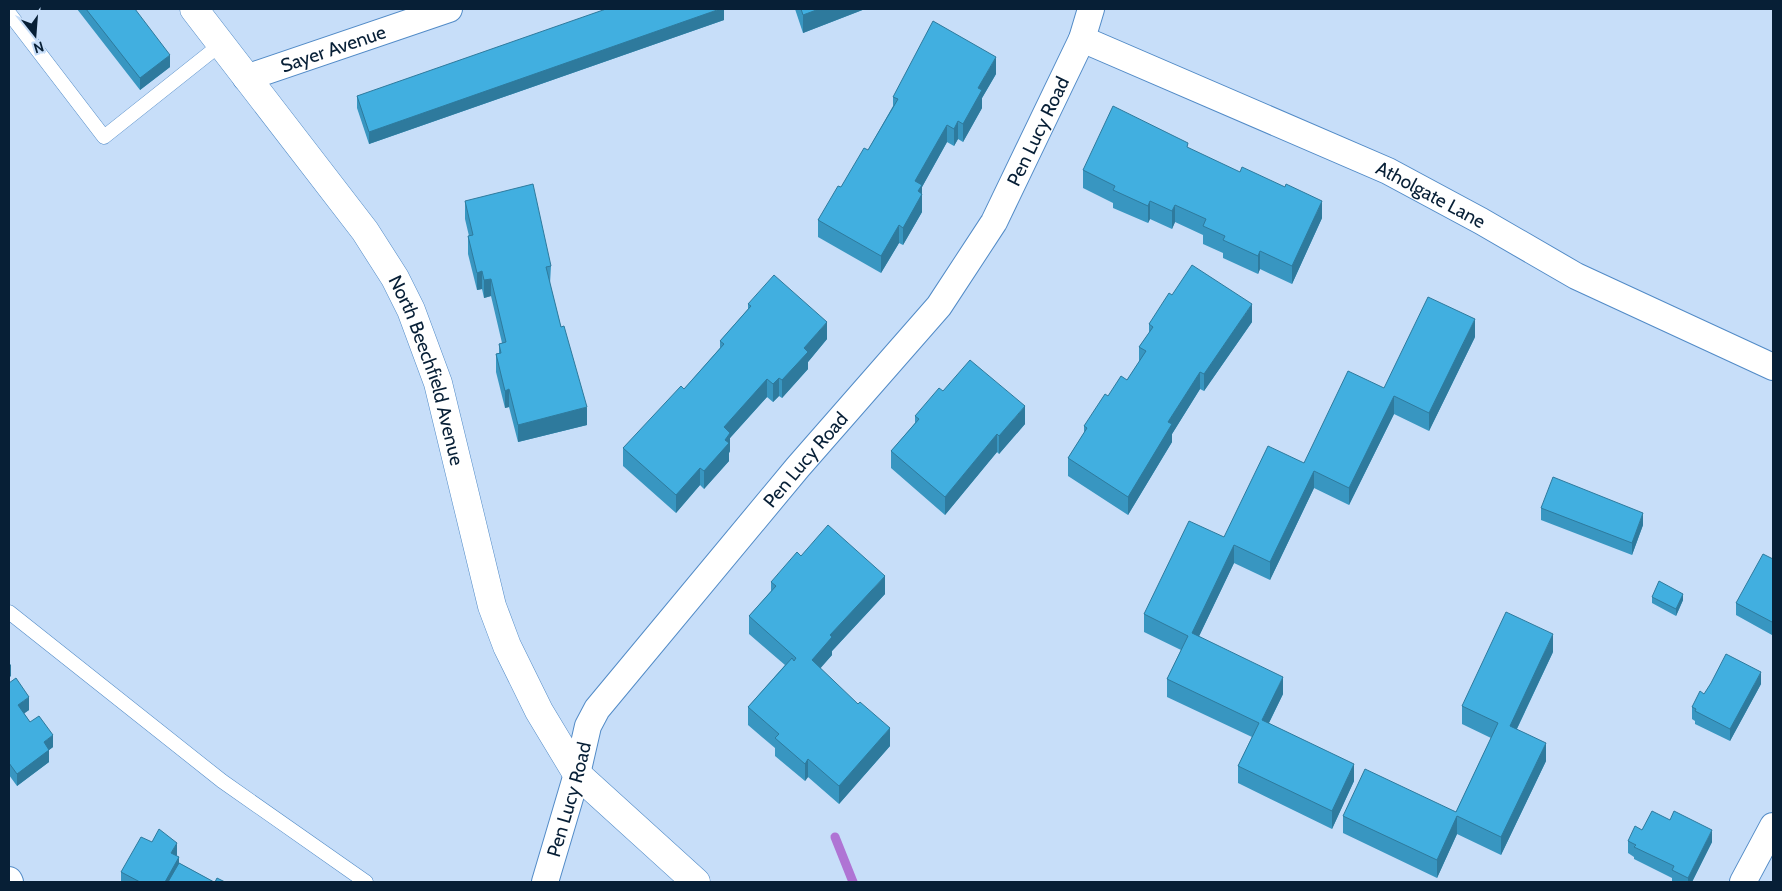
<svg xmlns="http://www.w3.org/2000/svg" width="1782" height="891" font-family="Cabin,sans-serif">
<rect width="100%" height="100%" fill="#c7def9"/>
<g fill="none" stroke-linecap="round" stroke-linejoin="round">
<path stroke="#af74d4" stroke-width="9" d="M835,837L853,882"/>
<defs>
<path id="service" d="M9,13L104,137L221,44
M9,612L222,781L366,882"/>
<g id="minor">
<path id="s1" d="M1082,39L1388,171L1481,221L1576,276L1773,367"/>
<path id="s2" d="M246,78L449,9"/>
<path d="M9,880L10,882"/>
<path id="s3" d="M545,882L577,774L588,726L597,709L798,467L939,306L994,222L1082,39L1091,9"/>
<path d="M1743,882L1773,826"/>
</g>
<g id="tertiary">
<path id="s4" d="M194,9L365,231L395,278L411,310L438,383L492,606L507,646L539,711L577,774L696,882"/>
</g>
</defs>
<use href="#service" stroke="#528bc7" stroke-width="15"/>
<use href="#minor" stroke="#528bc7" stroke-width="28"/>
<use href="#tertiary" stroke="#528bc7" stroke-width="29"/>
<use href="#service" stroke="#fff" stroke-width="14"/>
<use href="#minor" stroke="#fff" stroke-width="26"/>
<use href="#tertiary" stroke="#fff" stroke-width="28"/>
</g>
<path fill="#3896c1" d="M77,9H135L170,67L140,90Z
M724,9V20L369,144L357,108V96Z
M795,9H865L803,33Z
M996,74L982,98V108L963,142L958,139L954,146L947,142L922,187V212L903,245L899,243L881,273L818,237V220L868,150L893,106V97Z
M1188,148L1322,218L1292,284L1260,269L1258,274L1223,258V253L1203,244V235L1175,222L1172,229L1150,219L1148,223L1113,208V203L1083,188V170Z
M465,201L551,266L550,284L561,327L587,425L518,442L509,407L505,408L496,372V354L499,353V344L502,343L491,296L484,298L482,289L477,290L468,254V236H469L465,219Z
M1172,295L1252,322L1204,391L1200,389L1172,434V442L1128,515L1068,476V458L1084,433V426L1108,396L1127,380L1139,362V347L1149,333V324Z
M748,304L827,339L808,362V369L782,398L779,396L773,402L767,397L730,438V451L729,453V461L704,489L700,485L676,513L623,466V448L684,389L720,348V341L748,309Z
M1475,337L1429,431L1394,414L1349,505L1314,488L1270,580L1234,563L1199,636L1283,694L1269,723L1354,781L1332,829L1238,783V766L1252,737L1167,697V679L1181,650L1144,632V614L1224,537L1384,388Z
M943,391L1025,424L999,454L997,452L945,515L891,468V451L915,423V416Z
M1541,508L1643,525L1632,555L1541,520Z
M801,556L885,594L832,651V655L820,668L890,746L839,804L808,777L805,781L775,756V748L748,725V707L785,665L749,634V616L771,591V582Z
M1773,559V633L1772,635L1736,615V603Z
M1652,597L1683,600L1676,616L1652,603Z
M1553,652L1517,729L1546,761L1501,855L1457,834L1437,878L1343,833V816L1456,812L1491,738L1462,724V706Z
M9,683L29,710L24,713L30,722L53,747L49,750V762L17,786L9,775Z
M1761,684L1730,741L1695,724V721L1692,719V707L1704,694Z
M1642,830L1712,842L1692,882H1672V878L1634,859V857L1628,853V841Z
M177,855L176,856L179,857V863L214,882H121V872Z"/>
<path fill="#2e7a9d" d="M720,9H724V20L369,144V132Z
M819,9H865L803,33V15Z
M170,55V67L140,90V78Z
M996,57V74L982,98V108L963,142V124L978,88Z
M958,121V139L954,146V129Z
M947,125V142L922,187V212L903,245V228L915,181Z
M1150,201V219L1148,223V206Z
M1322,201V218L1292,284V266Z
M1175,205V222L1172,229V211Z
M899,225V243L881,273V256Z
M1260,251V269L1258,274V256Z
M482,271V289L477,290V273Z
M491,279V296L484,298V280Z
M1252,304V322L1204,391V374Z
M1475,319V337L1429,431V413Z
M827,322V339L808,362V369L782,398V380L804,348Z
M1200,372V389L1172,434V442L1128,515V497L1168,422Z
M779,378V396L773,402V384Z
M767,379V397L730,438V451L729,453V461L704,489V471L724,427Z
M509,389V407L505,408V391Z
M1394,396V414L1349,505V488Z
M1025,406V424L999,454V436Z
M587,407V425L518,442V425Z
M997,434V452L945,515V497Z
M700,468V485L676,513V495Z
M1314,471V488L1270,580V562Z
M1643,513V525L1632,555V543Z
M1234,545V563L1192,651V633Z
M885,576V594L832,651V655L812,678V660L830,635Z
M1683,594V600L1676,616V609Z
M1773,620V633L1772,635V622Z
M1553,634V652L1510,743V726Z
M11,664V676L9,678V666Z
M1761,672V684L1730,741V729Z
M1283,677V694L1262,737V720Z
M29,697V710L18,718V705Z
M890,728V746L839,804V786Z
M53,735V747L49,750V762L17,786V774L44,742Z
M1546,743V761L1501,855V837Z
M808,759V777L805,781V764Z
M1354,764V781L1332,829V811Z
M1457,816V834L1437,878V860Z
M1712,830V842L1692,882H1688V878Z
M177,843V855L171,865V853Z
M179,857V870L172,882H165Z"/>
<path fill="#41afe0" stroke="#2e7a9d" d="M86,9H135L170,55L140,78Z
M606,9H720L369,132L357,96Z
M801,9H819L803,15Z
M933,21L996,57L978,88L982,90L963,124L958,121L954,129L947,125L915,181L922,185L918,191L922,194L903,228L899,225L881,256L818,220L838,186L841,187L864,148L868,150L898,99L893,97Z
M1113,106L1188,143L1187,147L1240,172L1242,167L1285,187L1286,184L1322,201L1292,266L1260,251L1258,256L1223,240L1225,236L1203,226L1206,219L1175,205L1172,211L1150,201L1148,206L1113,190L1115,186L1083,170Z
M533,184L551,266L546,267L561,327L564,326L587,407L518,425L509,389L505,391L496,354L501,353L499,344L506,342L491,279L484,280L482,271L477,273L468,236L473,235L465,201Z
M1192,265L1252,304L1204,374L1200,372L1168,422L1172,424L1128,497L1068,458L1087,428L1084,426L1105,394L1108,396L1121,376L1127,380L1146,351L1139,347L1153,327L1149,324L1169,293L1172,295Z
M774,275L827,322L804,348L808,352L782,380L779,378L773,384L767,379L724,427L730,433L725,440L729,443L704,471L700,468L676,495L623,448L681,386L684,389L724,344L720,341L751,306L748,304Z
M1428,297L1475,319L1429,413L1394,396L1349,488L1314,471L1270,562L1234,545L1192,633L1283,677L1262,720L1354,764L1332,811L1238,766L1259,723L1167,679L1188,636L1144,614L1189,521L1224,537L1268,446L1304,463L1348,371L1384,388Z
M970,360L1025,406L999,436L997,434L945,497L891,451L919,419L915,416L939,388L943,391Z
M1553,477L1643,513L1632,543L1541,508Z
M828,525L885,576L830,635L832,637L812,660L858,704L860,702L890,728L839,786L808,759L805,764L775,738L779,734L748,707L792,658L794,661L796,658L749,616L776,586L771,582L797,552L801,556Z
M1763,554L1773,559V620L1772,622L1736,603Z
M1659,581L1683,594L1676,609L1652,597Z
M1506,612L1553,634L1510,726L1546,743L1501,837L1457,816L1437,860L1343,816L1365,769L1456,812L1498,723L1462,706Z
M1726,654L1761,672L1730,729L1695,711L1696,709L1692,707L1700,691L1704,694L1711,683Z
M16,678L29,697L18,705L30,722L39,716L53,735L44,742L49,750L17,774L9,763V683Z
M1652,811L1670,820L1674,811L1712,830L1688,878L1672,870L1674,866L1634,847L1636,845L1628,841L1635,826L1642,830Z
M159,829L177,843L171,853L179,857L165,882H140L121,872L141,837L152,842Z
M179,863L214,882H168Z
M217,878L225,882H215Z"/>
<g text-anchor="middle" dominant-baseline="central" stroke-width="5" stroke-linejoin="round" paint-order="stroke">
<g font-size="19" fill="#071f36" stroke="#c7def9">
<text stroke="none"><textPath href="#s2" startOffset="92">Sayer Avenue</textPath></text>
<text stroke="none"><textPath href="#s3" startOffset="911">Pen Lucy Road</textPath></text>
<text stroke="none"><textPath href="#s1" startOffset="382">Atholgate Lane</textPath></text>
<text stroke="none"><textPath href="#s4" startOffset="434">North Beechfield Avenue</textPath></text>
<text stroke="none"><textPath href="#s3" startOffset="506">Pen Lucy Road</textPath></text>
<text stroke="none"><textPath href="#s3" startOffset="86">Pen Lucy Road</textPath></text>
</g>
</g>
<rect width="1782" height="891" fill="none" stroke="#071f36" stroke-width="20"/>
<g transform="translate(35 35) rotate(163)" stroke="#c7def9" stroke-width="4" paint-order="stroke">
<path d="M0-4L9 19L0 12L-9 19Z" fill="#071f36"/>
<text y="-8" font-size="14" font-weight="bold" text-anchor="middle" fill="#071f36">N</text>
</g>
</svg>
